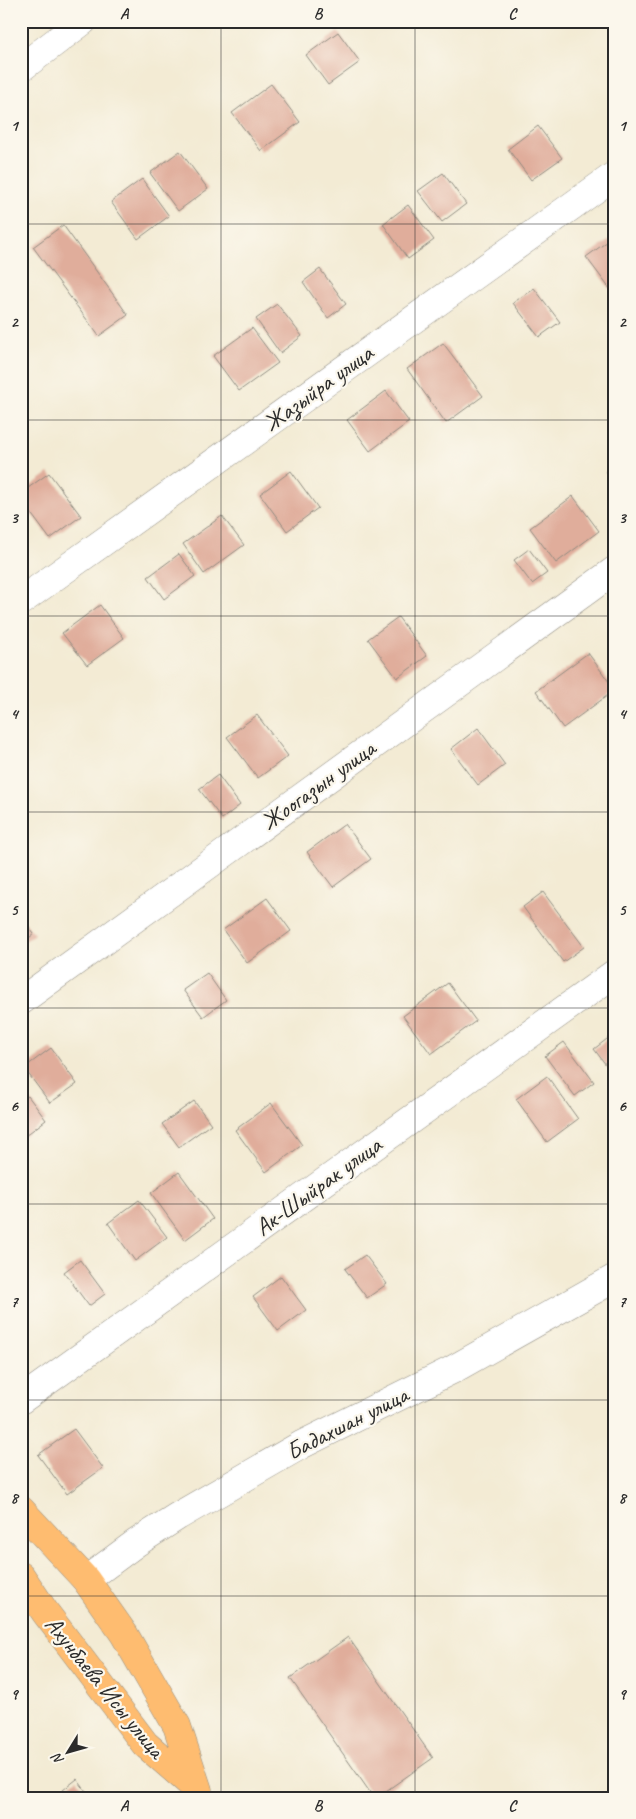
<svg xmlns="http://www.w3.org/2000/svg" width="636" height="1819" font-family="Caveat,sans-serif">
<rect width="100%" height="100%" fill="#fbf7ec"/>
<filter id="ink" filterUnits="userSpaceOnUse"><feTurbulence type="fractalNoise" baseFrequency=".02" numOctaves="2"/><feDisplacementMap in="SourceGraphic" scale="10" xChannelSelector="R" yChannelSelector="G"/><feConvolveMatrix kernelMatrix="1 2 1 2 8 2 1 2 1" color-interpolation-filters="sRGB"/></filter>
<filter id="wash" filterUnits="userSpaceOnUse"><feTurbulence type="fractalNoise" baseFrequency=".0096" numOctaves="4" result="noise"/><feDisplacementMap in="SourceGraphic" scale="20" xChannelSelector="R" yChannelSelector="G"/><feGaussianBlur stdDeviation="1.12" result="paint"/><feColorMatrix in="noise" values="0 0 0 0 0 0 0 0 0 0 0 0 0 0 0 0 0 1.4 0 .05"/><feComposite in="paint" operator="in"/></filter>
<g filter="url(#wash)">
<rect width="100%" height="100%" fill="#f3ebd4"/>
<g id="blocks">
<path fill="#e0ad9b" d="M338,32L360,62L328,85L306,55Z
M271,84L300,122L261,151L232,113Z
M538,126L562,158L531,180L508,149Z
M180,151L208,189L178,211L150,173Z
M443,173L466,204L442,222L418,191Z
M142,179L169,216L138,239L111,202Z
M408,205L434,240L408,259L383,224Z
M63,225L128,315L99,336L33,247Z
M615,236V286L610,289L586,257Z
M320,269L346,304L328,318L303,282Z
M534,288L560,322L539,337L513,303Z
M277,304L302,336L280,353L256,319Z
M252,328L278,363L239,391L213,356Z
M443,343L483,396L446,423L407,369Z
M386,391L409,422L370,451L347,420Z
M615,465V483L606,471Z
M291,471L318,508L287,531L260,494Z
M49,473L81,516L50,539L21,500V493Z
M573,496L599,531L556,563L530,528Z
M222,516L244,545L204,574L183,544Z
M529,549L547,573L532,584L514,560Z
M179,554L195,576L164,599L148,577Z
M100,605L124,638L87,665L62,633Z
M398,617L427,656L397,678L368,639Z
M588,653L615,690L563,728L536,691Z
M257,715L288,756L258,778L227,737Z
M478,728L505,765L478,785L451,749Z
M218,775L240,805L222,819L199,789Z
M345,824L371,859L333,887L307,852Z
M543,892L584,947L563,962L523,907Z
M267,898L291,931L247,963L223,930Z
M21,917L34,934L21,944Z
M207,973L226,1000L203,1017L183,990Z
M448,983L476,1021L431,1054L403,1016Z
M615,1033V1071L612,1073L594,1049Z
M564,1042L594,1082L575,1096L545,1056Z
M51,1048L77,1084L50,1103L24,1068Z
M547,1076L578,1119L547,1142L516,1099Z
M28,1096L46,1120L21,1139V1101Z
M194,1101L211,1124L179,1147L162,1124Z
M271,1103L302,1145L266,1172L235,1130Z
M179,1172L213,1219L185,1240L151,1193Z
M139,1200L167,1237L135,1261L108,1223Z
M365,1255L387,1284L367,1298L345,1269Z
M80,1260L105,1294L89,1306L64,1272Z
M281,1276L306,1310L278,1331L253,1297Z
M74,1429L103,1468L67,1494L38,1455Z
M348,1637L433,1758L376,1798H374L290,1678Z
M77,1779L91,1798H53Z"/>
</g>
</g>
<g filter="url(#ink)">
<use href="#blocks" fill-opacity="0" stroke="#8f8b80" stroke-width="1"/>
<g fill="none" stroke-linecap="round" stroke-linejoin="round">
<defs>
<path id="street" d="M21,68L83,21
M21,601L615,175
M21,1001L615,570
M21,1400L615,973
M86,1580L136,1543L178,1516L301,1445L452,1370L615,1278"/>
<path id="primary" d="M21,1510L86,1580L124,1634L177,1726L198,1790
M21,1576L45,1612L145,1744L198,1790"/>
</defs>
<use href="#street" stroke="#8f8b80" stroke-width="29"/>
<use href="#primary" stroke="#8f8b80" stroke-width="29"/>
<use href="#street" stroke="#fff" stroke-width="28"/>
<use href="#primary" stroke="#febc70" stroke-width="28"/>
</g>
</g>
<path fill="none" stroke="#2b2b2b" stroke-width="1" stroke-opacity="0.55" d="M221,21V1798M415,21V1798M21,224H615M21,420H615M21,616H615M21,812H615M21,1008H615M21,1204H615M21,1400H615M21,1596H615"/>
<g text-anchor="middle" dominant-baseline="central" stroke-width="4.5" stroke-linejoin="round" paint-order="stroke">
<g font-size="24" fill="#2b2b2b" stroke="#fbf7ec">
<text transform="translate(318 388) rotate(-36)">Жазыйра улица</text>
<text transform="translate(318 785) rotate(-36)">Жоогазын улица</text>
<text transform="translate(318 1186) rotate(-36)">Ак-Шыйрак улица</text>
<text transform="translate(347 1423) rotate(-27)">Бадахшан улица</text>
<text transform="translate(105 1687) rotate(51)">Ахунбаева Исы улица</text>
</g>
</g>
<rect width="636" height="1819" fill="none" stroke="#fbf7ec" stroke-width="55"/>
<g transform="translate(68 1752) rotate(233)" stroke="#fbf7ec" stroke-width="4" paint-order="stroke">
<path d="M0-4L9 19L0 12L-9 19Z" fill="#2b2b2b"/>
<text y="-8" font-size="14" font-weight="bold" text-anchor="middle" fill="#2b2b2b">N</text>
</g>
<rect x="28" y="28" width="580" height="1764" fill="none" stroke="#2b2b2b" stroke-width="2"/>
<g font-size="16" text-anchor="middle" font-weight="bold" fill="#2b2b2b">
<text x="124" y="19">A</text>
<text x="318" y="19">B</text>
<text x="512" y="19">C</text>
<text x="14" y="131">1</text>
<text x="622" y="131">1</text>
<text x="14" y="327">2</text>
<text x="622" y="327">2</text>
<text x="14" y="523">3</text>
<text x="622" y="523">3</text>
<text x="14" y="719">4</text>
<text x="622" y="719">4</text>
<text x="14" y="915">5</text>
<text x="622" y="915">5</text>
<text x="14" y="1111">6</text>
<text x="622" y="1111">6</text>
<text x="14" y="1307">7</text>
<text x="622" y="1307">7</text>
<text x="14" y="1503">8</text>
<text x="622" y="1503">8</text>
<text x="14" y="1699">9</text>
<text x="622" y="1699">9</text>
<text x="124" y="1811">A</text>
<text x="318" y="1811">B</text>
<text x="512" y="1811">C</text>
</g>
</svg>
